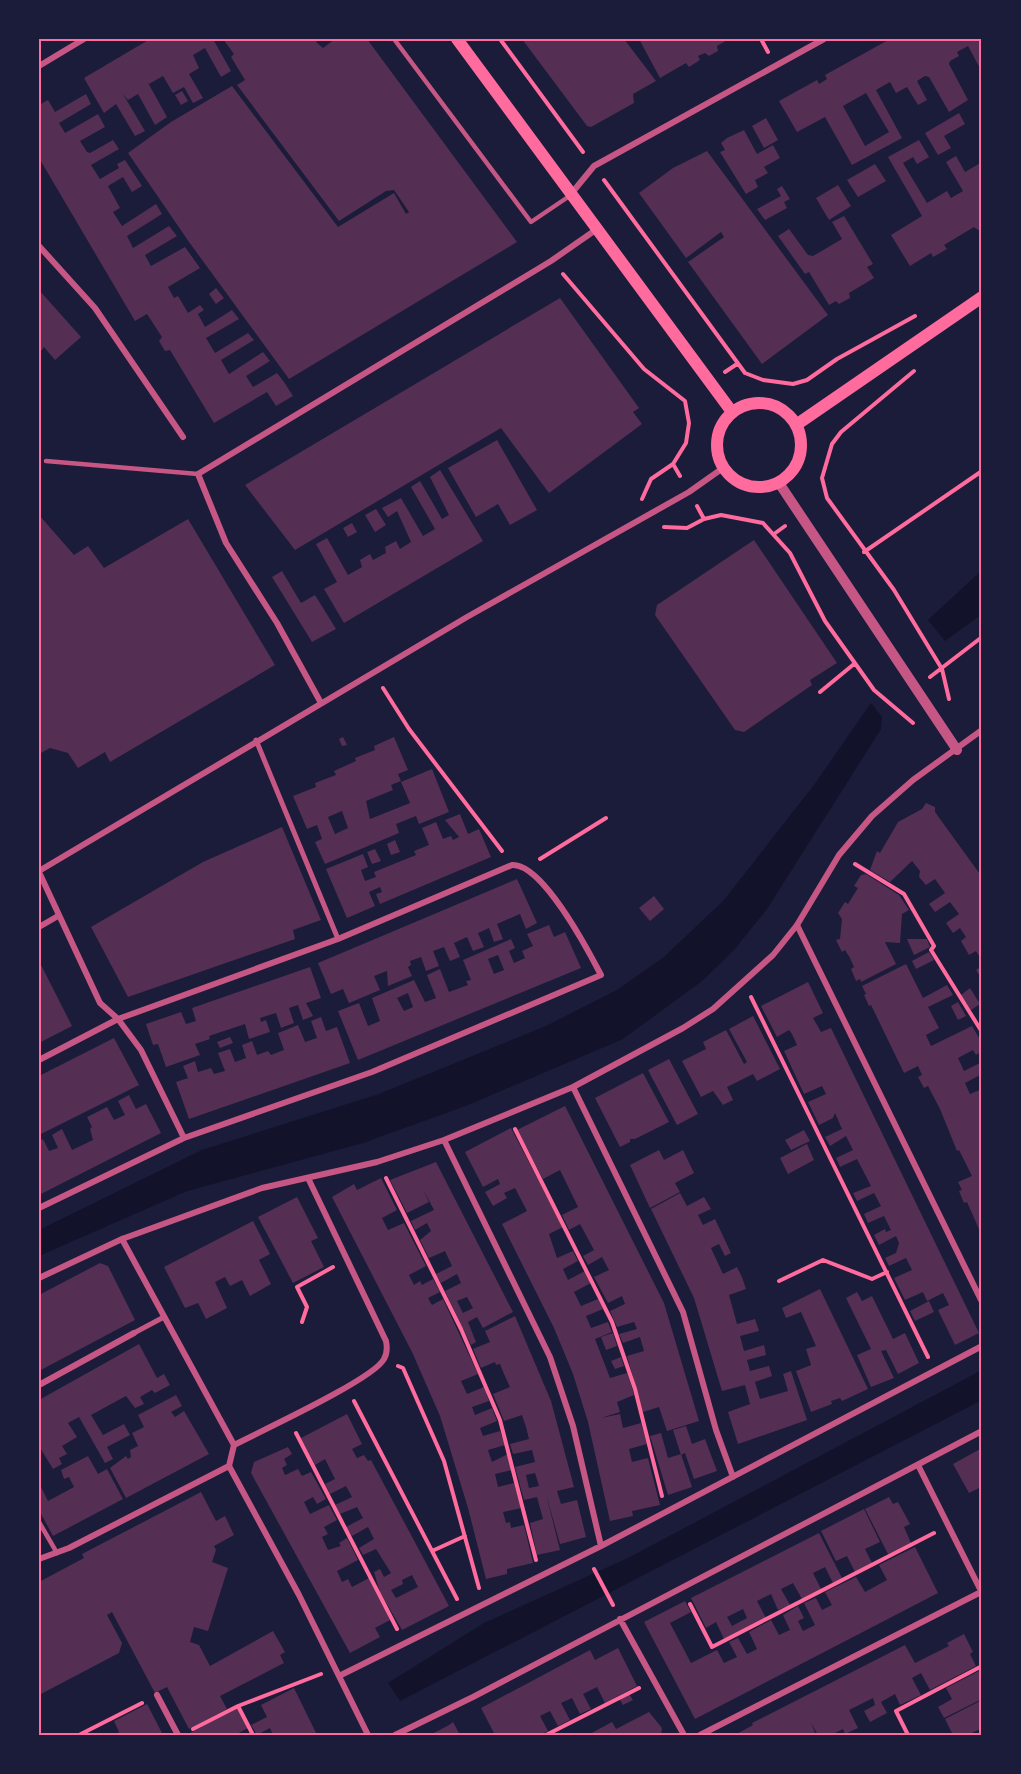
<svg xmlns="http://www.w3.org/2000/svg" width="1021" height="1774" font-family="Roboto,sans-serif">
<rect width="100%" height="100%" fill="#1b1b3a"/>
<path fill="#12122b" d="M982,570V614L945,641L928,620Z
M871,703L882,717L881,729L767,909L734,950L702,981L623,1039L468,1105L363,1143L187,1191L39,1256V1230L202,1150L379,1094L546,1026L617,990L664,957L724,900L814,785Z
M982,1370V1400L400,1701L388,1683L484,1623L628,1558Z"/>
<path fill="#542f53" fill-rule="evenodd" d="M150,39H213L231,71L221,77L205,48L193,55L199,68L189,74L203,98L193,103L184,87L173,93L163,76L149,84L147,81L167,117L155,125L138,94L128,100L123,94L145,131L135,136L116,104L104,113L84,78Z
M223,39H320L316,42L323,48L335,39H367L517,242L289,379L189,242L128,153L171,122L232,86L338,227L394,193L406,214L409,212L394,190L386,191L339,221L237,85L245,80L231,57L234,54Z
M522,39H624L656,81L633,94L634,103L591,127L587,126Z
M639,39H729L717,46L718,51L709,56L705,53L698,56L700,60L689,67L686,63L660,78Z
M890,39H982V72L968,46L957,52L959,56L950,61L949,64L968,100L949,112L929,77L925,76L917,81L927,100L918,105L907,87L896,93L890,82L876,90L902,138L852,165L825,117L797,132L779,101L817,80L819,84L827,79L825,75ZM866,93L889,132L865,146L843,106Z
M182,91L188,101L181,105L175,95Z
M86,94L91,104L59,123L65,133L98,114L105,127L80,141L87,152L90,153L113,140L119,149L91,165L100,179L119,168L117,164L125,160L142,186L132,192L123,177L108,186L120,208L113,212L122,226L156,204L162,214L127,236L133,248L169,226L177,236L145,255L151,266L185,247L200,268L168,287L174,298L178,296L188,313L200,305L204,310L198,314L205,327L232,310L239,319L206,338L215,353L248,333L254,340L221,360L229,374L263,352L270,361L246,376L253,387L277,373L284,382L277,387L284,382L293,396L276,406L267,392L214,423L170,350L165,351L159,341L162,337L147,314L135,321L39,158V105L48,100L55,112Z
M959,113L965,124L944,136L951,148L938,155L925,133Z
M766,118L778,140L764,148L752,126Z
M744,130L757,154L773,145L780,158L764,167L768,173L755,180L758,187L746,194L720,152L725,150L721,143L727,138Z
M919,140L929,157L917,164L913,157L903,163L927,203L947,191L951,198L963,191L946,162L956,156L965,172L982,162V228L978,230L974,227L944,245L947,249L933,257L931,253L910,266L891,235L922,216L888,157Z
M707,151L828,315L762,364L688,262L724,237L721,232L686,258L639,193L673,168Z
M875,164L886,181L858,197L847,180Z
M838,185L851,206L829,220L816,198Z
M782,186L790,199L784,202L787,208L765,220L757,209L781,196L777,189Z
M844,216L873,264L867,267L874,278L849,293L850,298L839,304L836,301L829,305L809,272L805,274L778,236L789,229L808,255L813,256L842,239L832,222Z
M216,288L224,298L216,304L209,294Z
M39,290L81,337L55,360L44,347L39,354Z
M560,298L639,408L633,412L642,424L549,493L501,428L295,550L245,485Z
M497,440L537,510L510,525L498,504L476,517L448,468Z
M440,470L483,541L344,623L324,589L337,582L316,544L327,538L348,575L362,567L360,560L370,554L373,560L386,553L385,547L396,541L400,549L411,542L397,511L388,517L382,508L401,498L423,536L435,529L411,487L420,481L442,519L449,515L430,477Z
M376,509L386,525L375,532L365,515Z
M39,515L74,555L88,546L104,568L188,519L275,665L110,762L105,752L78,768L68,753L50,748L39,754Z
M352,523L357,532L348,537L343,528Z
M754,540L837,663L810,680L812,685L744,732L735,730L655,615L657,605Z
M282,571L301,603L315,595L336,629L312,642L272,577Z
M343,737L347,745L342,746L339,739Z
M394,737L408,770L398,774L401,781L391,785L393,790L366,801L370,819L410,803L401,782L432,769L449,812L419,824L416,816L396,824L399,833L325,864L315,842L322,839L317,825L307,829L293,796L316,787L315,783L336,775L334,771L356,761L355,758L375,750L374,746ZM342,811L348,828L335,834L328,817Z
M926,803L935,807V812L982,877V961L976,951L969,955L961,941L966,937L960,928L953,933L946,923L959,914L950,902L935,912L929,904L945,893L935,879L926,885L919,877L920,871L912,861L890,882L870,870L877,851L880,853L898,822L922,809Z
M460,814L468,834L479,829L491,857L380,904L376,894L382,892L380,887L369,892L375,906L347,918L326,869L363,854L368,867L361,870L365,881L376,877L374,872L416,855L414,851L429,845L422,828L436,822L443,839L451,836L453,840L459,837L445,820Z
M282,827L321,920L293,930L295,939L128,997L91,927L203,862Z
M395,840L400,852L391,855L387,844Z
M375,849L381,861L372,864L367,852Z
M866,874L899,895L909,910L902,914L900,943L885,942L896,964L861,982L860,979L856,981L851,969L854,967L850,958L845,950L842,952L836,940L840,939L842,919L838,913L845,902L848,904L858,888L854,886L861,875Z
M517,879L537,923L526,929L520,914L497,924L503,939L494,942L489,928L478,933L484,947L473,951L467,937L454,943L460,957L450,961L444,947L433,951L439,966L426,971L421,957L410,961L411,965L408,967L412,976L388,986L387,971L374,976L380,990L349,1003L343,989L331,994L318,963Z
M654,896L664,909L650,921L639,908Z
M549,925L554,937L565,932L581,968L358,1060L338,1011L359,1003L368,1026L380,1021L372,998L414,980L425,1002L436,998L427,975L440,969L449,992L468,985L466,981L471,980L463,960L511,939L515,948L509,951L514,963L525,958L522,951L533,946L527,934ZM498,955L504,970L494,974L488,959ZM408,993L413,1007L404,1011L397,998Z
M907,939H927L930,947L914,955Z
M929,952L934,960L916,969L912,961Z
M39,961L72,1026L39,1043Z
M906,964L923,998L947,985L953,995L928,1007L939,1028L926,1035L931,1046L972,1026L982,1043V1051L976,1055L973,1050L958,1058L964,1071L982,1062V1074L965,1083L970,1094L982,1089V1236L967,1202L964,1203L959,1191L962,1190L958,1182L972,1176L959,1150L957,1151L940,1109L928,1086L924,1088L918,1077L922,1075L918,1066L904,1073L871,1005L869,1006L864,995L866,994L862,986Z
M982,966V979L976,970Z
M310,967L321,998L306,1003L313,1016L303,1020L298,1005L289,1008L294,1023L281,1028L276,1013L260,1018L261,1022L266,1020L270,1032L249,1039L245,1024L209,1036L210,1039L195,1044L200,1055L166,1067L158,1044L153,1045L146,1024L181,1012L186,1024L196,1021L192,1008Z
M808,982L823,1013L813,1018L821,1032L831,1028L979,1333L955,1345L938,1310L949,1305L943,1293L927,1301L923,1292L905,1300L894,1278L912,1270L906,1258L889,1266L885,1258L896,1253L899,1243L896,1236L879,1245L874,1235L885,1229L886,1232L891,1230L884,1216L868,1223L864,1214L881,1206L874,1193L857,1201L853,1193L871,1186L857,1159L840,1167L836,1158L853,1150L846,1136L830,1146L825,1137L842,1129L835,1113L833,1118L819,1125L808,1102L826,1094L822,1086L804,1094L784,1051L797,1045L792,1034L789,1030L777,1037L761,1006Z
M970,988L980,1004L971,1010L961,995Z
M958,1002L966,1016L958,1020L951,1006Z
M753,1016L780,1069L757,1081L753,1074L727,1087L733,1100L723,1105L713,1091L701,1097L682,1061L706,1049L703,1042L726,1030L744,1064L747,1062L729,1029Z
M321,1017L326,1031L337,1027L350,1063L189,1119L176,1082L188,1078L183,1066L195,1061L198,1072L211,1068L214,1074L225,1071L218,1053L230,1049L235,1062L246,1058L242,1045L252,1041L257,1055L268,1051L271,1055L284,1050L278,1033L298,1025L305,1042L317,1038L311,1021Z
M230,1037L233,1043L220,1048L217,1042Z
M114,1038L139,1085L41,1134L39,1076Z
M669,1059L698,1114L677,1125L648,1070Z
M643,1073L669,1122L635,1139H630V1142L620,1147L595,1098Z
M129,1095L136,1109L146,1104L161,1133L39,1195V1141L43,1139L49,1151L58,1148L52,1135L62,1129L72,1150L93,1140L90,1129L92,1127L87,1117L107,1107L114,1120L125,1115L118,1101Z
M565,1106L664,1303L699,1421L667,1431L659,1407L643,1412L627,1356L644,1351L640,1337L623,1343L619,1334L637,1329L634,1322L617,1327L610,1311L625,1304L622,1296L608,1303L594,1277L609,1270L602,1257L588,1265L583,1256L594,1250L580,1224L569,1230L562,1215L578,1207L560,1170L543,1179L517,1130Z
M511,1128L563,1227L549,1234L557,1258L573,1251L578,1261L563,1269L568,1280L585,1271L591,1283L574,1292L581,1306L598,1299L603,1309L586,1316L591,1328L608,1322L612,1332L595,1339L610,1378L627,1373L631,1384L634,1395L617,1402L620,1412L601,1418L620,1414L623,1428L641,1423L647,1444L629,1449L632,1462L648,1458L660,1505L632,1511L633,1516L610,1521L588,1422L573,1374L554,1328L502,1224L527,1211L515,1188L504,1193L507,1198L493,1206L485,1192L500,1184L498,1179L483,1187L465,1152Z
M804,1130L810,1141L791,1150L785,1140Z
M807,1144L814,1160L788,1174L780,1158Z
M659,1150L664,1160L683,1150L694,1173L675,1183L680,1192L650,1208L630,1165Z
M436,1162L513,1312L483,1328L477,1317L468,1322L476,1342L471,1345L445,1291L461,1283L457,1274L441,1283L436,1274L452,1266L445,1251L429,1258L420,1240L431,1231L427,1223L415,1230L411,1221L434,1210L423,1189L429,1202L407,1213L390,1180ZM467,1297L473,1308L463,1313L457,1301Z
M381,1178L397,1210L382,1218L388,1230L404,1223L426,1266L409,1275L414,1285L420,1281L422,1285L433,1279L440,1292L428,1298L432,1305L443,1299L478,1374L461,1381L467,1394L484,1387L489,1401L472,1407L475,1415L492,1408L497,1421L480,1428L483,1436L500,1431L505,1445L488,1450L492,1462L508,1454L512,1470L495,1474L498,1487L514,1483L521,1508L503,1512L506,1523L510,1522L511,1528L524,1525L533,1563L507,1569V1574L486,1579L468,1508L440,1416L412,1352L332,1197L354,1184L357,1190Z
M680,1193L687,1206L704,1197L711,1209L698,1215L703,1225L715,1219L731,1253L725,1256L719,1244L711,1248L723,1274L737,1267L742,1277L746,1289L729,1295L737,1324L755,1319L759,1331L740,1336L744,1351L764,1345L766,1355L747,1360L750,1371L769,1366L772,1376L755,1382L760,1399L788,1391L783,1374L791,1371L807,1420L738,1444L728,1412L750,1404L745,1385L722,1391L694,1298L651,1209Z
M297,1197L318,1238L311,1241L324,1267L293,1283L258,1217Z
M253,1221L270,1254L259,1260L271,1284L250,1296L242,1280L230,1286L225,1277L215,1282L227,1308L206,1319L198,1303L185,1308L164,1267Z
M100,1263L108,1266L135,1320L39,1371V1295Z
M820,1289L868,1389L842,1401L840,1398L831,1401L832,1404L811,1412L796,1371L811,1365L806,1349L816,1346L801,1312L786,1318L782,1308Z
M857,1292L862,1301L872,1296L893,1339L905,1333L919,1363L898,1374L886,1350L881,1351L894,1378L871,1387L857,1355L871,1349L846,1298Z
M929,1301L934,1312L915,1321L910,1311Z
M515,1316L551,1401L574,1487L557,1491L561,1504L577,1500L586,1537L560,1544L546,1494L560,1550L537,1555L530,1523L543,1519L537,1497L524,1500L515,1467L535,1462L532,1450L513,1454L510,1444L529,1439L526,1427L522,1415L504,1421L493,1394L510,1387L504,1374L500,1364L496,1365L495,1362L481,1368L473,1349L490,1342L485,1331ZM535,1473L539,1486L529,1488L526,1475Z
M613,1333L617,1346L606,1350L601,1337Z
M139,1344L157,1378L164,1374L170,1385L155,1393L152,1390L140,1397L144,1404L135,1408L126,1396L91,1415L103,1435L124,1424L130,1435L107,1447L113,1459L105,1463L79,1417L68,1423L77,1437L62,1446L67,1454L59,1458L62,1464L53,1469L39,1446V1400Z
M621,1357L624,1366L615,1369L611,1361Z
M176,1395L182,1406L171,1412L175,1417L184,1411L209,1454L126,1498L110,1468L126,1456L128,1459L131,1457L130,1450L138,1446L132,1433L144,1427L138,1415Z
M347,1414L362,1444L352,1449L357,1458L364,1455L368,1461L371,1460L449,1606L402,1630L380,1592L374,1572L380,1569L384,1577L391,1573L376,1549L363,1555L359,1548L374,1539L368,1527L352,1536L346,1527L363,1518L357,1507L340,1514L335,1505L352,1497L346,1486L330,1494L325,1484L335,1479L325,1459L315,1465L301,1438ZM412,1575L418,1587L396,1598L391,1590L403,1584L402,1580Z
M686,1426L692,1444L705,1439L717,1471L694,1479L685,1453L681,1455L673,1430Z
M661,1433L668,1458L681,1454L692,1487L668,1495L650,1436Z
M288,1447L292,1454L284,1459L287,1465L282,1468L285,1475L298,1469L302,1476L311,1472L326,1499L317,1504L313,1497L304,1502L310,1514L329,1505L337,1520L324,1527L328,1534L322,1537L328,1550L341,1546L339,1543L347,1538L358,1560L337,1571L342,1582L348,1579L352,1587L369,1578L390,1620L375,1628L380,1637L350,1653L251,1473L254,1462Z
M982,1448V1494L979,1488L969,1493L953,1464Z
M88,1456L98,1474L107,1469L123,1499L53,1536L39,1510V1483L48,1501L74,1487L69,1477L64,1479L61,1470Z
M201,1492L216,1521L225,1516L234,1535L214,1546L216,1550L212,1562L228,1568L208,1631L194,1627L190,1642L199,1645L210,1666L273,1631L285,1652L280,1655L284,1663L220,1696L227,1709L189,1729L167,1687L155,1693L112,1612L107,1615L122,1643L119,1653L39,1695V1582L84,1558L82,1554Z
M889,1497L893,1504L898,1502L910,1524L904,1527L911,1543L888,1554L865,1509Z
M864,1509L880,1542L865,1549L872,1563L855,1572L847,1556L836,1561L821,1531Z
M819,1533L842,1578L833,1583L825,1567L813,1573L821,1589L802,1599L793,1583L781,1589L790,1605L778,1610L771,1594L757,1601L766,1618L724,1639L716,1622L706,1628L691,1598ZM743,1609L747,1618L732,1626L727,1617Z
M915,1547L938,1593L695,1719L644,1622L685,1601L691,1612L670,1623L691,1663L717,1650L724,1663L737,1657L729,1642L738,1638L747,1654L757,1649L749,1632L771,1620L779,1635L790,1630L783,1615L798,1606L804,1618L798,1621L803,1631L815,1625L804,1603L816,1598L822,1610L832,1605L825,1592L856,1577L865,1592L887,1580L879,1565Z
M964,1634L973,1652L970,1654L976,1666L930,1690L921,1673L912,1678L921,1695L900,1705L895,1694L881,1702L887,1713L870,1722L864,1711L875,1705L873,1698L849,1710L858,1728L845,1734L843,1729L831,1735H818L811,1723L816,1735H735L753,1725L752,1723L905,1645L915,1663L949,1646L947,1643Z
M618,1648L637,1686L605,1703L597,1687L583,1694L591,1709L580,1714L572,1698L561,1703L570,1720L558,1726L550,1711L540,1716L548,1731L540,1735H495L481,1708L590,1650L595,1660Z
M979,1671L982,1699L944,1718L938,1707L952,1699L946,1688Z
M294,1688L317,1735H273L270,1728L257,1735L251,1725L267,1717L261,1705Z
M629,1694L633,1700L623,1705L620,1700Z
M982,1700V1728L968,1735H953L945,1719Z
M147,1704L163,1735H114L119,1732L114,1721Z
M237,1708L248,1728L235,1735H191L190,1733Z
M649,1712L662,1728L661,1735H588L612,1722L616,1729Z
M453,1722L460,1735H430L449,1725Z"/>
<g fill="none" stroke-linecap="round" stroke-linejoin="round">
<path stroke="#ff6b9d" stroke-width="4" d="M500,39L583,152
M761,39L768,52
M604,180L745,373L763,380L793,384L807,380L837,359L915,316
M563,274L644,369L685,401L689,423L686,443L673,464L651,479L642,499
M914,371L841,432L832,444L822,478L827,498L894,590L942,669L949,699
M725,372L737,364
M673,464L680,476
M697,506L704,519
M664,527L687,528L704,519L721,515L763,523L790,553L825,621L874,690L913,723
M774,534L785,526
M864,552L982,471
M930,677L982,637
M383,688L409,729L502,851
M820,692L854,664
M540,859L606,818
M855,864L904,894L934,946L931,950L982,1032
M751,997L928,1357
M515,1129L612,1322L635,1389L662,1496
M386,1178L461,1329L500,1420L536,1560
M779,1281L823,1260L872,1279L887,1272
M302,1322L307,1307L297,1287L333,1267
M398,1366L403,1368L444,1461L479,1588
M354,1401L457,1599
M296,1433L397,1629
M432,1551L465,1536
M594,1569L613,1605
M690,1604L712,1647L934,1533
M238,1706L253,1735
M193,1729L238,1706L321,1674
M79,1735L142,1703
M546,1735L639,1688
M908,1735L896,1711L982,1666"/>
<path stroke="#c65784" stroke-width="4.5" d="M394,39L531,222L571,195
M46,461L198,474
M39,1522L57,1553"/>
<path stroke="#c65784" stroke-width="5" d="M256,740L338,939
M134,1333L164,1317"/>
<path stroke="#c65784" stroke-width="6" d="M39,66L84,39
M571,194L594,166L824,39
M39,246L95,308L183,437
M321,703L277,623L226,543L198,474L551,261L597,229
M39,871L467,617L689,492L723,468
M39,872L100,1003L118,1019L141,1050L184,1138
M797,925L982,1302
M39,927L58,916
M39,1060L118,1019L338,939L512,865C542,863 588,950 601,975L372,1072L184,1138L39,1208
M573,1087L683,1312L716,1430L733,1477
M444,1140L550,1357L573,1426L601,1546
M122,1239L234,1445L229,1466L299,1595L368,1735
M39,1278L122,1239L262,1188L377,1162L444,1140L573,1087L683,1028L713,1009L773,955L797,925L839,855L872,816L913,780L982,730
M39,1385L134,1333
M234,1445C261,1431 374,1379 384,1359C387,1354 387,1346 386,1341L308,1178
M918,1465L982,1593
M39,1559L69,1548L229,1466
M620,1619L684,1735
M339,1676L601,1546L982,1346
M157,1695L178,1735
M395,1735L473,1697L982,1431
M700,1735L981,1592"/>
<path stroke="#c65784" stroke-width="10" d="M779,483L957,750"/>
<path stroke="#ff6b9d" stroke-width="12" d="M457,39L732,412
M717 445a42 42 0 1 1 84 0a42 42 0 1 1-84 0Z
M796,425L982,297"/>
</g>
<rect width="1021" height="1774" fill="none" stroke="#1b1b3a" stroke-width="81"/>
<rect x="40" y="40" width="940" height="1694" fill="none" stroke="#ff6b9d" stroke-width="2"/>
</svg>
